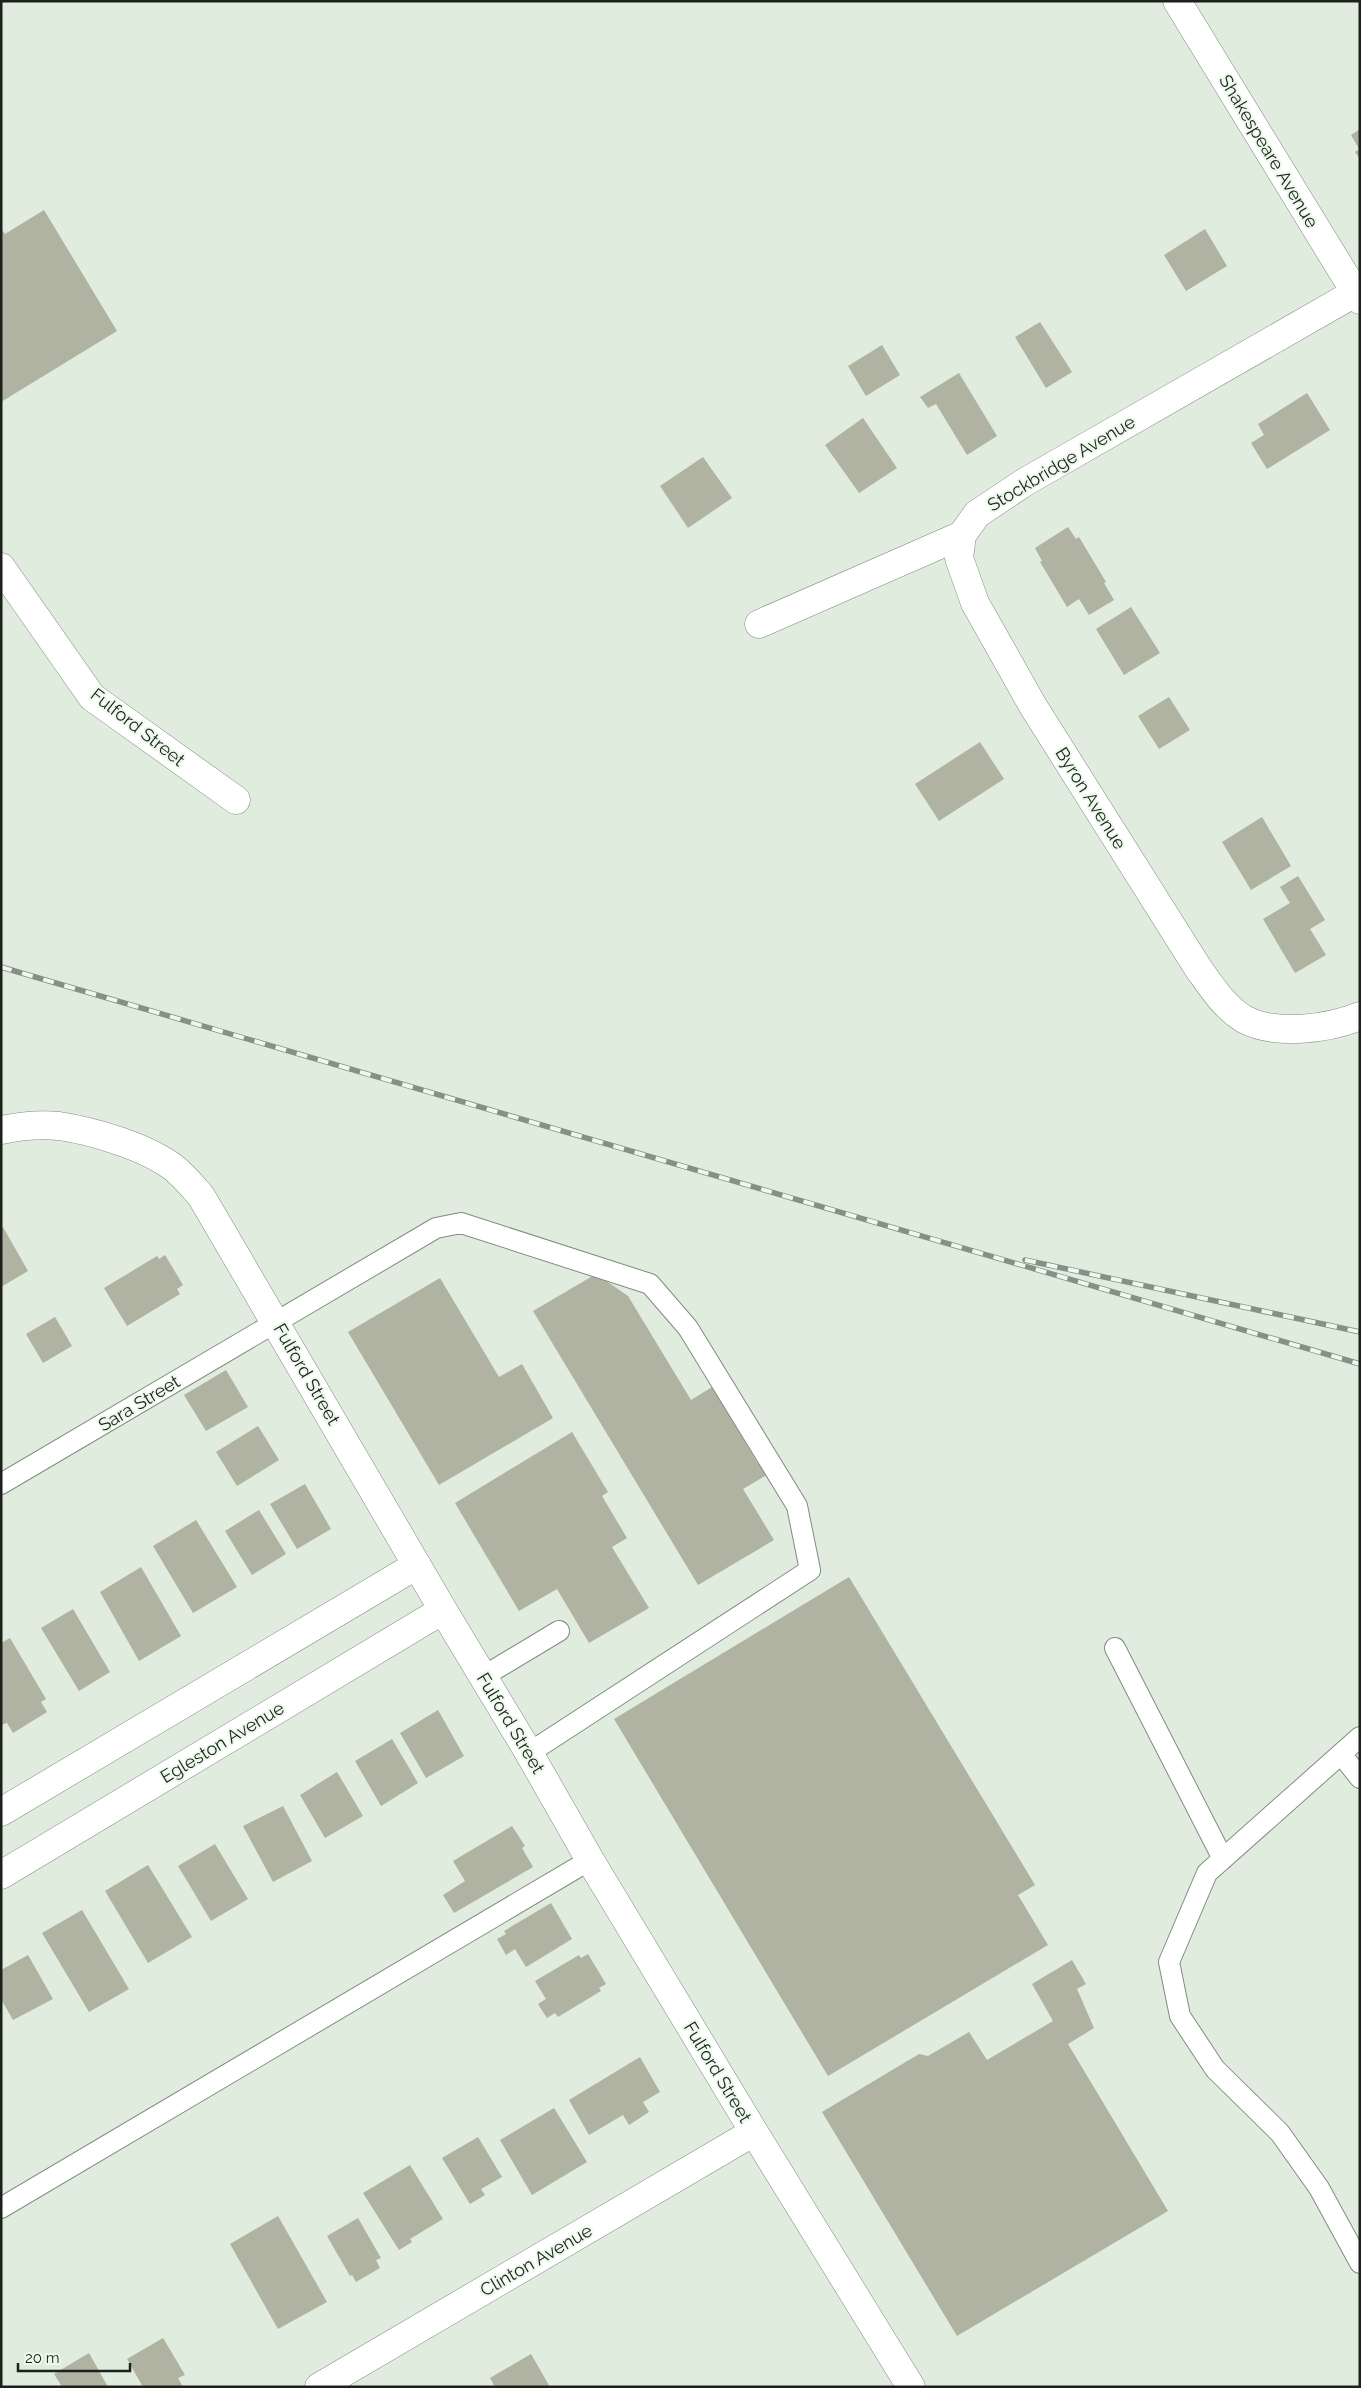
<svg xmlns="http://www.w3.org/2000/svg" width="1361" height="2388" font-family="Raleway,sans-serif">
<rect width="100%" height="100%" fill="#dfecde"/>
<path fill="#b0b2a2" d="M1360,129V159L1355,152L1359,149L1351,135Z
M44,210L117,331L1,402V229L5,234Z
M1205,229L1227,266L1186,291L1164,255Z
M1040,322L1072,372L1046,388L1015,337Z
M882,345L900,375L866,396L848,366Z
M959,373L997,436L967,455L936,404L928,408L920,397Z
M1307,393L1330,430L1267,469L1251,443L1264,435L1258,424Z
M863,418L897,468L859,493L825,445Z
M703,457L732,498L688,528L660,486Z
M1068,527L1076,539L1079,537L1106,582L1104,583L1114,600L1089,615L1079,599L1067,607L1040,562L1042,561L1035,548Z
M1131,607L1160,653L1124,675L1096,629Z
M1169,697L1190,730L1159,749L1138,716Z
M980,742L1004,779L939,821L915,784Z
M1262,817L1291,866L1251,890L1222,842Z
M1298,876L1325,920L1310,929L1326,955L1295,973L1263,919L1290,903L1280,887Z
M3,1227L28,1271L1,1287V1228Z
M165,1255L183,1285L177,1289L180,1294L127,1326L104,1288L157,1256L159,1259Z
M596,1274L628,1296L691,1400L712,1387L758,1464L763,1461L770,1473L743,1489L774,1540L698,1585L533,1311Z
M440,1278L499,1377L522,1364L553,1418L439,1485L348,1332Z
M55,1317L72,1346L43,1363L26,1334Z
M226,1370L248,1407L206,1431L184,1395Z
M258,1426L279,1460L237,1486L216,1452Z
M572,1432L608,1492L602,1496L627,1538L612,1547L649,1608L589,1643L557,1589L519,1611L455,1503Z
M305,1484L331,1529L297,1549L270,1504Z
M259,1510L286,1554L252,1575L225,1531Z
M196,1520L237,1587L193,1613L153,1546Z
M141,1567L181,1636L139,1661L100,1592Z
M849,1577L1035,1885L1018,1895L1048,1945L828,2076L614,1719Z
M73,1609L110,1672L79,1691L41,1628Z
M10,1638L46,1699L41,1702L47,1712L13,1733L7,1723L1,1725V1643Z
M438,1710L464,1756L426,1778L400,1733Z
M392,1739L418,1783L381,1806L355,1761Z
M337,1772L363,1816L325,1838L300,1795Z
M283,1806L312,1861L273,1882L243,1826Z
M512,1826L525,1846L522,1848L533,1867L454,1913L443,1895L465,1881L453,1861Z
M215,1844L248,1899L211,1921L178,1866Z
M148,1865L192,1937L148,1963L105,1891Z
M551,1903L572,1939L526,1967L515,1949L506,1955L497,1939L506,1934L504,1931Z
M82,1910L129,1989L89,2012L42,1933Z
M588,1954L606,1984L599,1988L601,1991L558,2017L555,2013L547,2018L538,2004L546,1999L535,1981L579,1955L581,1958Z
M28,1955L53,1999L13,2020L1,1999V1970Z
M1072,1960L1086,1984L1077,1989L1094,2028L1068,2044L1168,2211L957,2336L822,2112L919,2054L928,2056L969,2032L987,2060L1053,2021L1032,1984Z
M640,2057L660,2092L643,2102L649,2112L629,2125L623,2115L589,2135L569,2100Z
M554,2108L587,2162L532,2195L500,2140Z
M478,2137L502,2177L481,2189L485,2195L470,2204L442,2158Z
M410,2165L443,2219L410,2239L412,2242L399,2250L363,2193Z
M278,2216L327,2302L278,2329L230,2244Z
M358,2218L381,2258L376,2260L380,2268L356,2282L352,2275L350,2276L327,2236Z
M163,2338L185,2375L178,2378L183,2387H143L127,2359Z
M89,2353L108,2387H58L61,2385L54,2374Z
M531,2354L550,2387H495L490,2378Z"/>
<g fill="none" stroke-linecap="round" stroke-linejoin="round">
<defs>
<path id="service" d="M1,1484L436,1228L461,1223L650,1284L688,1328L797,1506L810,1570L529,1753
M1115,1648L1223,1859
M484,1676L559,1631
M1360,1737L1207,1873L1169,1962L1180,2016L1215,2069L1280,2133L1319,2188L1360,2263
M1341,1754L1360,1778
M1,2208L590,1860"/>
<path id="minor" d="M1177,1L1360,300
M962,535L959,558L975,603L1033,706L1198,968C1211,986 1224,1007 1244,1019C1275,1036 1328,1029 1360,1016
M1,567L92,697L236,800
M759,624L962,535L977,514L1025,482L1360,290
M1,1130C20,1126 40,1124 59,1126C93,1131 147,1147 174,1168C184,1176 193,1187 201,1196L443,1610L529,1753L590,1860L754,2132L911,2387
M1,1812L417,1565
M1,1875L443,1610
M319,2387L754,2132"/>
</defs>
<use href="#service" stroke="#808d80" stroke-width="22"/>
<use href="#minor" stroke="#808d80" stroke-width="29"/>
<use href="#service" stroke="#fff" stroke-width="20"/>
<use href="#minor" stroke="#fff" stroke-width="28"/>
<defs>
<path id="rail" d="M1,967L1360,1364
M1025,1260L1360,1332"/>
</defs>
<use href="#rail" stroke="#879086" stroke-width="5.5"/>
<use href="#rail" stroke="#ecf9eb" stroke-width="4" stroke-dasharray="11" stroke-linecap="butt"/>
</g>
<g text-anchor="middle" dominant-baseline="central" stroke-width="4" stroke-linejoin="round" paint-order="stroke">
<g font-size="18" fill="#1d211c" stroke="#ecf9eb">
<text transform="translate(1269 151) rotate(59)">Shakespeare Avenue</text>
<text transform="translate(1061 463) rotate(-31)">Stockbridge Avenue</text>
<text transform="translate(138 727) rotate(38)">Fulford Street</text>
<text transform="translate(1091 798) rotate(58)">Byron Avenue</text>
<text transform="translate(307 1374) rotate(60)">Fulford Street</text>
<text transform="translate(139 1403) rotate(-31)">Sara Street</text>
<text transform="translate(511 1723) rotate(59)">Fulford Street</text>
<text transform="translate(222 1742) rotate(-31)">Egleston Avenue</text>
<text transform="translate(718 2072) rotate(59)">Fulford Street</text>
<text transform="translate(536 2260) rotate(-30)">Clinton Avenue</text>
</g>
</g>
<rect width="1361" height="2388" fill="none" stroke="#1d211c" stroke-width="5"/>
<path d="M18 2363v8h112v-8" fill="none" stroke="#1d211c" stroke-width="2.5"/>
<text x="25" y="2363" font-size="15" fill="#1d211c" stroke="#ecf9eb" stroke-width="4" paint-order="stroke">20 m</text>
</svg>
